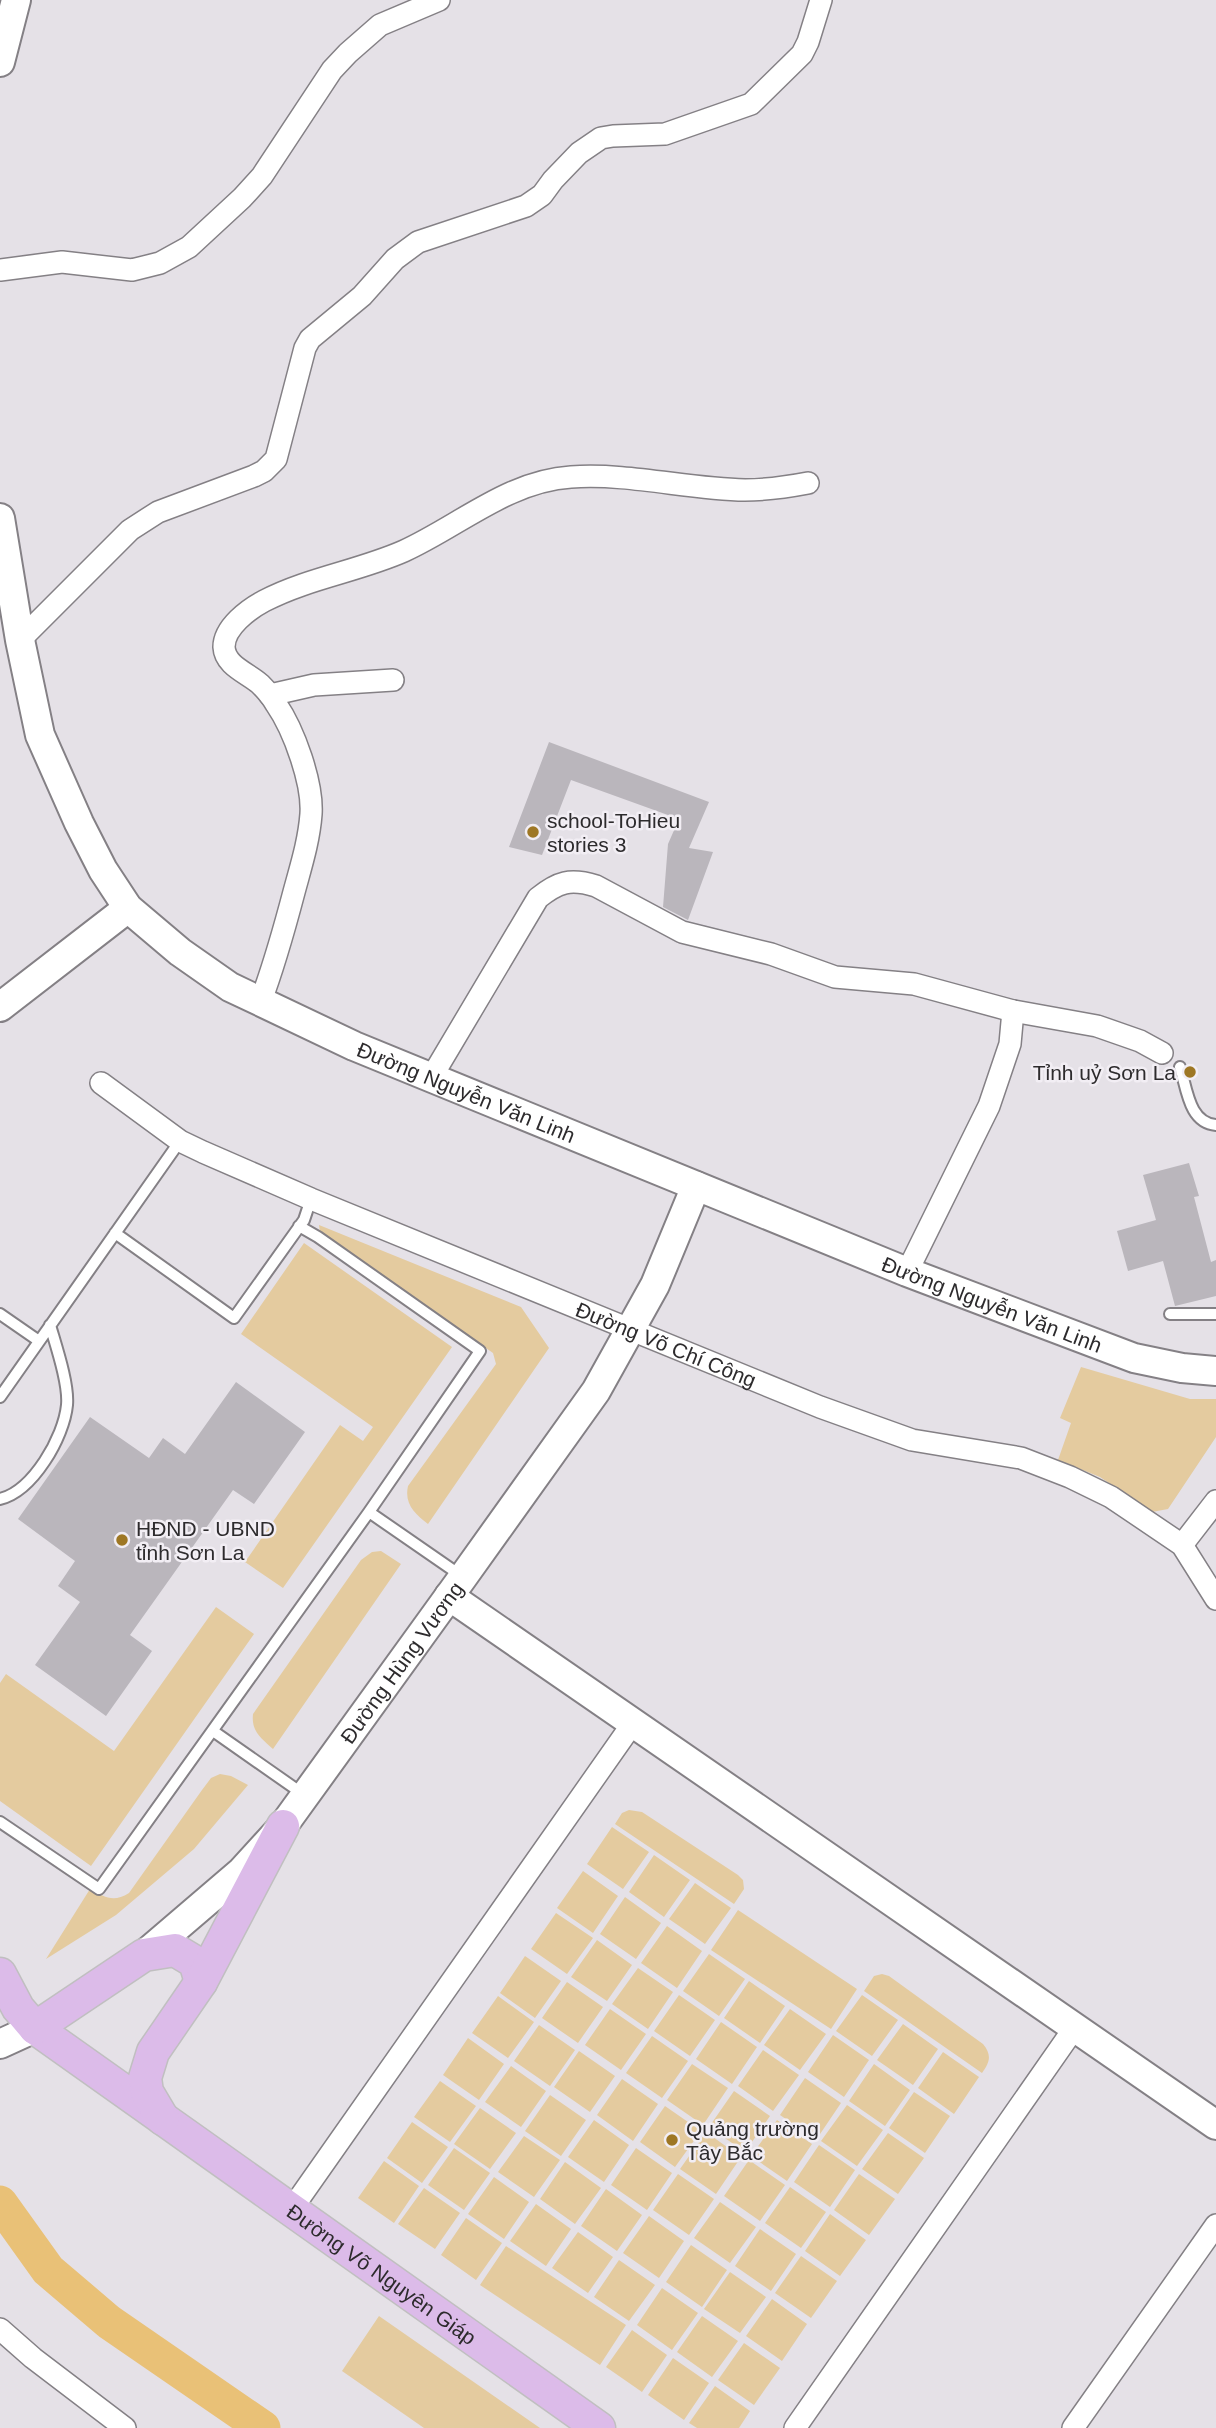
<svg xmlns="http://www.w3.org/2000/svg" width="1216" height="2428" font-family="Helvetica,sans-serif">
<rect width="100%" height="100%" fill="#e5e1e7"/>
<path fill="#e4cb9f" d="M319,1225L521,1307L549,1348L428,1524C415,1514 404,1504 408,1486L496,1364L493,1353L320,1232Z
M304,1243L452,1347L283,1588L245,1562L340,1425L363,1441L373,1427L241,1334Z
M1081,1367L1190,1399H1216V1437L1168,1509L1152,1512L1100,1477L1058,1460L1071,1423L1060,1418Z
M381,1551L401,1564L273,1749C261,1738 251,1731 253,1714L361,1560L372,1552Z
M216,1607L254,1634L91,1866L0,1801V1683L6,1674L114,1751Z
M220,1774L231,1776L248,1785L194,1849L116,1915L46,1959L90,1889C105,1897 113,1903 129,1893L202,1790L211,1778Z
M629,1810L642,1812L738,1875L743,1880L744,1889L734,1904L615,1824L622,1813Z
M612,1827L649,1852L623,1889L587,1864Z
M654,1855L690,1880L664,1917L629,1892Z
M583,1871L618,1896L593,1933L557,1908Z
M695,1883L731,1908L705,1944L669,1919Z
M625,1897L661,1923L636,1959L600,1934Z
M738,1910L857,1989L831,2029L711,1950Z
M556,1913L593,1938L567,1974L531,1949Z
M667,1926L702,1951L677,1988L641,1963Z
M597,1940L632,1965L607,2001L571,1977Z
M709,1954L745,1979L719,2016L683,1991Z
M525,1956L561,1981L535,2018L500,1993Z
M638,1968L673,1992L648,2029L612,2004Z
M882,1974L889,1976L983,2044C992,2055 990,2062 982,2073L864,1991L874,1976Z
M749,1981L785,2006L760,2043L724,2018Z
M567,1982L603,2007L578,2043L542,2018Z
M679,1995L715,2020L690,2056L654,2031Z
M862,1995L898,2020L872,2056L836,2031Z
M498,1996L534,2022L508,2058L472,2033Z
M610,2009L646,2034L621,2070L585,2045Z
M790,2009L826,2034L800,2070L764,2045Z
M721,2022L757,2047L732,2084L696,2059Z
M903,2024L938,2049L913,2085L877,2060Z
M539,2025L575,2050L550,2086L514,2061Z
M833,2035L869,2060L844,2097L808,2072Z
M652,2036L688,2061L662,2098L626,2073Z
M468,2038L504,2064L479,2100L443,2075Z
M763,2050L799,2075L773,2111L738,2086Z
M579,2051L615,2076L590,2112L554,2087Z
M943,2052L979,2077L954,2114L918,2088Z
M692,2064L728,2088L703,2125L667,2100Z
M874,2064L910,2090L885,2126L849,2101Z
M511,2066L546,2091L521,2127L485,2102Z
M805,2078L841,2103L816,2140L780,2115Z
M622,2079L658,2104L633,2141L597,2115Z
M440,2081L476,2106L450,2142L414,2117Z
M734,2091L770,2116L745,2152L709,2127Z
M914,2092L950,2116L925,2153L889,2128Z
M550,2095L586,2120L561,2156L525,2131Z
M847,2105L883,2130L857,2166L821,2141Z
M665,2106L701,2131L675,2167L640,2142Z
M480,2108L516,2133L490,2169L454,2144Z
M594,2120L629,2145L604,2182L568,2157Z
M777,2120L812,2144L787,2181L751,2156Z
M412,2122L448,2147L422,2183L387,2158Z
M706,2132L741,2157L716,2194L680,2169Z
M888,2133L924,2158L898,2194L862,2169Z
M524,2136L560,2160L534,2197L498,2172Z
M819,2145L855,2170L830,2207L794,2182Z
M454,2148L490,2173L464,2210L428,2185Z
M636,2148L672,2173L647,2210L611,2185Z
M749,2160L785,2185L760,2221L724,2196Z
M384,2161L419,2186L394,2223L358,2198Z
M565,2162L601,2188L575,2224L540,2199Z
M678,2174L714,2199L689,2235L653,2210Z
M859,2174L895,2199L869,2235L834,2210Z
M494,2177L529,2202L504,2239L468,2214Z
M790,2187L826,2212L801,2248L765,2223Z
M424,2188L460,2213L435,2249L398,2224Z
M606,2189L642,2215L617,2251L581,2226Z
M720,2202L756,2227L730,2263L694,2238Z
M536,2204L571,2229L546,2266L510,2241Z
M830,2214L866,2240L840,2276L805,2251Z
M649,2216L684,2241L659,2278L623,2253Z
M466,2218L502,2243L476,2280L441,2255Z
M760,2229L796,2254L771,2291L735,2266Z
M578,2232L613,2257L588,2293L552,2268Z
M691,2245L727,2270L702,2307L666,2282Z
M506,2246L626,2325L600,2365L480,2285Z
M801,2256L837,2281L811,2318L775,2293Z
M619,2260L655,2285L629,2321L594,2297Z
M730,2272L766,2297L740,2333L704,2309Z
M662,2288L698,2313L672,2350L637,2325Z
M772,2299L807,2324L782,2361L746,2336Z
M379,2316L540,2428H424L342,2371Z
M702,2316L738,2341L712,2377L677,2352Z
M632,2330L667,2355L642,2392L606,2367Z
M744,2343L780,2368L754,2405L718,2380Z
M673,2358L709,2383L684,2420L648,2395Z
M715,2386L750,2411L739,2428H697L689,2423Z"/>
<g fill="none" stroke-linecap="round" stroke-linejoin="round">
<path stroke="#e9c177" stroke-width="35" d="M0,2203L48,2270L109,2322L263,2428"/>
</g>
<path fill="#bab6bc" d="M549,742L709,802L689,848L713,852L688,920L663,907L668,844L679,819L571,780L542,855L509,847Z
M1189,1163L1199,1196L1194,1197L1211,1262L1216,1260V1296L1175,1306L1163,1261L1128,1271L1117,1231L1156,1220L1143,1175Z
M236,1382L305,1432L254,1504L233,1490L130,1635L152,1651L106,1716L35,1665L80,1602L58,1586L75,1561L18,1519L90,1417L149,1458L163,1438L185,1454Z"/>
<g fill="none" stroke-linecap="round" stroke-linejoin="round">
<defs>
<path id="lane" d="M1180,1067C1187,1089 1189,1123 1216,1125
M115,1233L234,1318L304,1220L311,1199
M0,1314L39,1341
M1170,1314H1216
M0,1397L180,1141
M0,1499C33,1491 64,1437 67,1405C69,1384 56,1346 50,1325
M369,1512L463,1577
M213,1731L303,1794
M0,1822L99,1889L369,1512L480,1351L318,1237L299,1226"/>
<g id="street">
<path d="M0,270L62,262L132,270L160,263L189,247L242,198L262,176L332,70L348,53L380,25L439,0"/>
<path d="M20,640L130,530L158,512L254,476L264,471L276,459L305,348L310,339L362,296L395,259L418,242L526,206L542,195L553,180L579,153L601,138L613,136L665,134L751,104L802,54L808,42L821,0"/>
<path d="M270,695L314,685L393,680"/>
<path d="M260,1003C274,966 284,930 294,892C301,866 309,841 311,814C313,783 294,730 276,704C272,697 266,690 260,684C248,673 225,666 224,647C224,627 249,609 264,601C308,578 359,571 404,551C459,526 508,481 571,477C630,473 687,489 745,490C767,490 787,487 808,483"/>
<path d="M431,1078L538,898C558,882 570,878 596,886L682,932L771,954L835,977L914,984L1013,1011L1097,1026L1140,1041L1162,1053"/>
<path id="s1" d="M101,1083L180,1141L203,1152L311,1199L820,1407L912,1440L1021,1458L1070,1477L1111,1497L1182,1545L1216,1599"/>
<path d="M907,1272L989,1106L1010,1044L1013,1011"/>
<path d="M1182,1545L1216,1501"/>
<path d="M291,2210L633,1723"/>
<path d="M0,2329L33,2358L125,2428"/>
<path d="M795,2428L1075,2027"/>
<path d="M1073,2428L1216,2225"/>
</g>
<g id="secondary">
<path d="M0,62L16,0"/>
<path id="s2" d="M0,518L20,640L40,735L79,823L103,870L128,908L180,952L230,987L354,1046L907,1272L1134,1358L1182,1368L1216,1371"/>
<path d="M0,1007L128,908"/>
<path d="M449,1596L1216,2125"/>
<path id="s3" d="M144,1955L241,1872L283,1826L463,1577L596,1391L655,1285L696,1186"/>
<path d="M0,2044L35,2028"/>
</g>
<g id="primary">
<path id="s4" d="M0,1974L18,2008L35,2028L599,2428"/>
<path d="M35,2028L144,1955L175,1950L195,1962L201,1982"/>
<path d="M163,2119L147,2092L145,2078L153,2052L201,1982L283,1826"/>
</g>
</defs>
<use href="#lane" stroke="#848085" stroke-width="14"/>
<use href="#street" stroke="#848085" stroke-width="24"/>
<use href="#secondary" stroke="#848085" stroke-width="32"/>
<use href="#primary" stroke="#c0bfc0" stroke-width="35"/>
<use href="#lane" stroke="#fff" stroke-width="10"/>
<use href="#street" stroke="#fff" stroke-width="21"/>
<use href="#secondary" stroke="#fff" stroke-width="28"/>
<use href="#primary" stroke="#dcbbe9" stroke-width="32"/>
</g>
<g fill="#9e7724" stroke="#f2eef4" stroke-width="2.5">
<circle cx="533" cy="832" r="7"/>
<circle cx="1190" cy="1072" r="7"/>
<circle cx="122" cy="1540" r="7"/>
<circle cx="672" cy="2140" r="7"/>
</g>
<g text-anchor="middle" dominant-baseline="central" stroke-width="5" stroke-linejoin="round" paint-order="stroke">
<g font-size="21" fill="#2d2b2d" stroke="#f2eef4" text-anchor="start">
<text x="547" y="820">school-ToHieu<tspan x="547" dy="24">stories 3</tspan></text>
<text x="1176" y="1072" text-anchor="end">Tỉnh uỷ Sơn La</text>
<text x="136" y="1528">HĐND - UBND<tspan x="136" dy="24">tỉnh Sơn La</tspan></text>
<text x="686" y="2128">Quảng trường<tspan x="686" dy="24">Tây Bắc</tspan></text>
</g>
<g font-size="21" fill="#2d2b2d" stroke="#f2eef4">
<text stroke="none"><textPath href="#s2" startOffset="803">Đường Nguyễn Văn Linh</textPath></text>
<text stroke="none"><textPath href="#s2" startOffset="1370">Đường Nguyễn Văn Linh</textPath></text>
<text stroke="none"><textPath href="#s1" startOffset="625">Đường Võ Chí Công</textPath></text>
<text stroke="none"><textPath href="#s3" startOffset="392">Đường Hùng Vương</textPath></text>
<text stroke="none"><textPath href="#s4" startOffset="490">Đường Võ Nguyên Giáp</textPath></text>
</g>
</g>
</svg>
